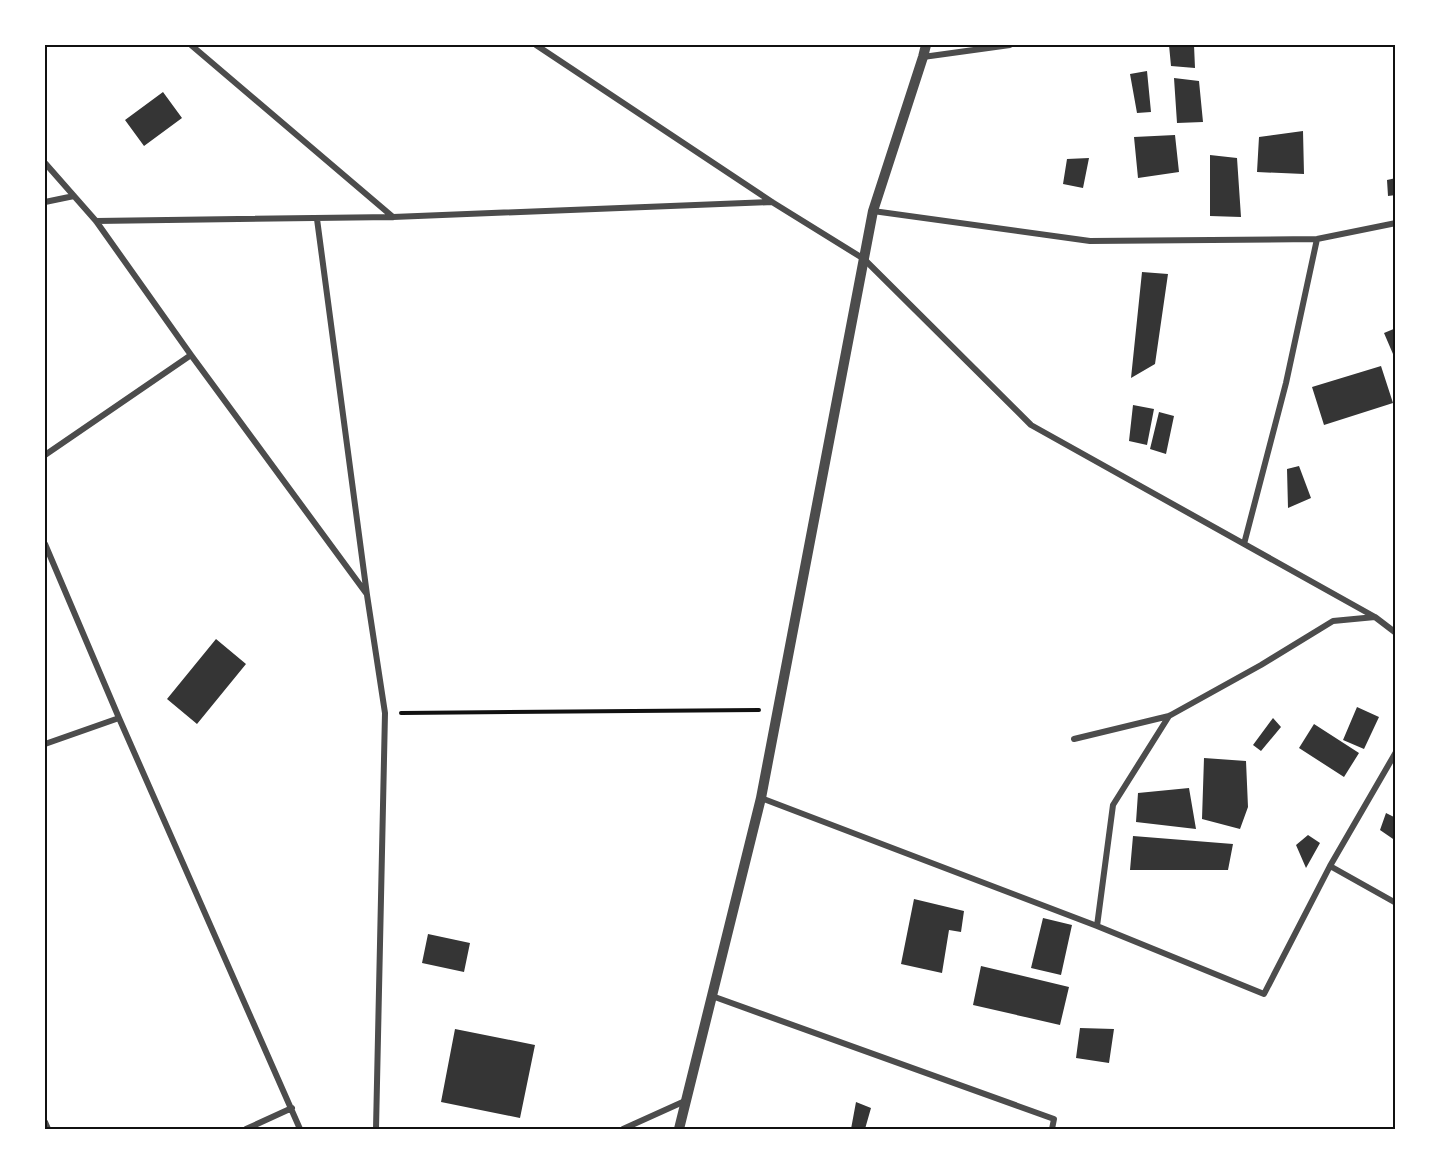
<svg xmlns="http://www.w3.org/2000/svg" width="1441" height="1174" font-family="Poppins,sans-serif">
<rect width="100%" height="100%" fill="#fff"/>
<path fill="#353535" d="M1169,45H1194L1195,68L1171,66Z
M1147,71L1151,112L1137,113L1130,74Z
M1174,78L1199,81L1203,122L1177,123Z
M163,92L182,118L144,146L125,120Z
M1303,131L1304,174L1257,172L1259,137Z
M1175,135L1179,172L1138,178L1134,137Z
M1210,155L1237,158L1241,217L1210,216Z
M1089,158L1083,188L1063,184L1067,159Z
M1396,178V195L1388,196L1387,180Z
M1142,272L1168,274L1155,364L1131,378Z
M1396,328V361L1384,333Z
M1381,366L1393,403L1324,425L1312,387Z
M1133,405L1154,409L1147,445L1129,441Z
M1159,412L1174,416L1166,454L1150,449Z
M1299,466L1311,498L1288,508L1287,469Z
M216,639L246,664L197,724L167,699Z
M1357,707L1379,717L1364,749L1343,740Z
M1273,718L1281,727L1261,751L1253,745Z
M1314,724L1359,753L1344,777L1299,748Z
M1204,758L1246,761L1248,807L1240,829L1202,819Z
M1189,788L1196,829L1136,822L1138,793Z
M1386,813L1396,818V841L1380,830Z
M1308,835L1320,843L1306,868L1296,845Z
M1133,836L1233,844L1228,870H1130Z
M914,899L964,911L961,932L949,930L942,973L901,964Z
M1043,918L1072,925L1061,975L1031,968Z
M428,934L470,943L464,972L422,963Z
M981,966L1069,987L1060,1025L973,1005Z
M1080,1028L1114,1029L1109,1063L1076,1058Z
M455,1029L535,1045L520,1118L441,1102Z
M856,1102L871,1108L865,1129H851Z"/>
<g fill="none" stroke-linecap="round" stroke-linejoin="round">
<path stroke="#111" stroke-width="4" d="M401,713L759,710"/>
<path stroke="#4c4c4c" stroke-width="6" d="M191,45L393,217
M536,45L772,202L864,259L1031,425L1375,617L1396,633
M923,57L1010,45
M45,163L96,221L191,355L366,593
M45,202L74,196
M873,211L1090,241L1317,239L1396,223
M317,219L367,595L385,713L376,1129
M96,221L393,217L772,202
M45,455L191,355
M45,544L119,718L300,1129
M1244,544L1286,383L1317,239
M1074,739L1169,716L1261,665L1333,621L1375,617
M45,744L119,718
M761,798L1097,926L1264,994L1330,866L1396,752
M1330,866L1396,903
M1097,926L1113,805L1169,716
M712,996L1054,1119L1052,1129
M45,1122L48,1129
M246,1129L292,1108
M623,1129L685,1101"/>
<path stroke="#4c4c4c" stroke-width="10" d="M679,1129L761,798L873,211L923,57L926,45"/>
</g>
<rect width="1441" height="1174" fill="none" stroke="#ffffff" stroke-width="93"/>
<rect x="46" y="46" width="1348" height="1082" fill="none" stroke="#111" stroke-width="2"/>
</svg>
